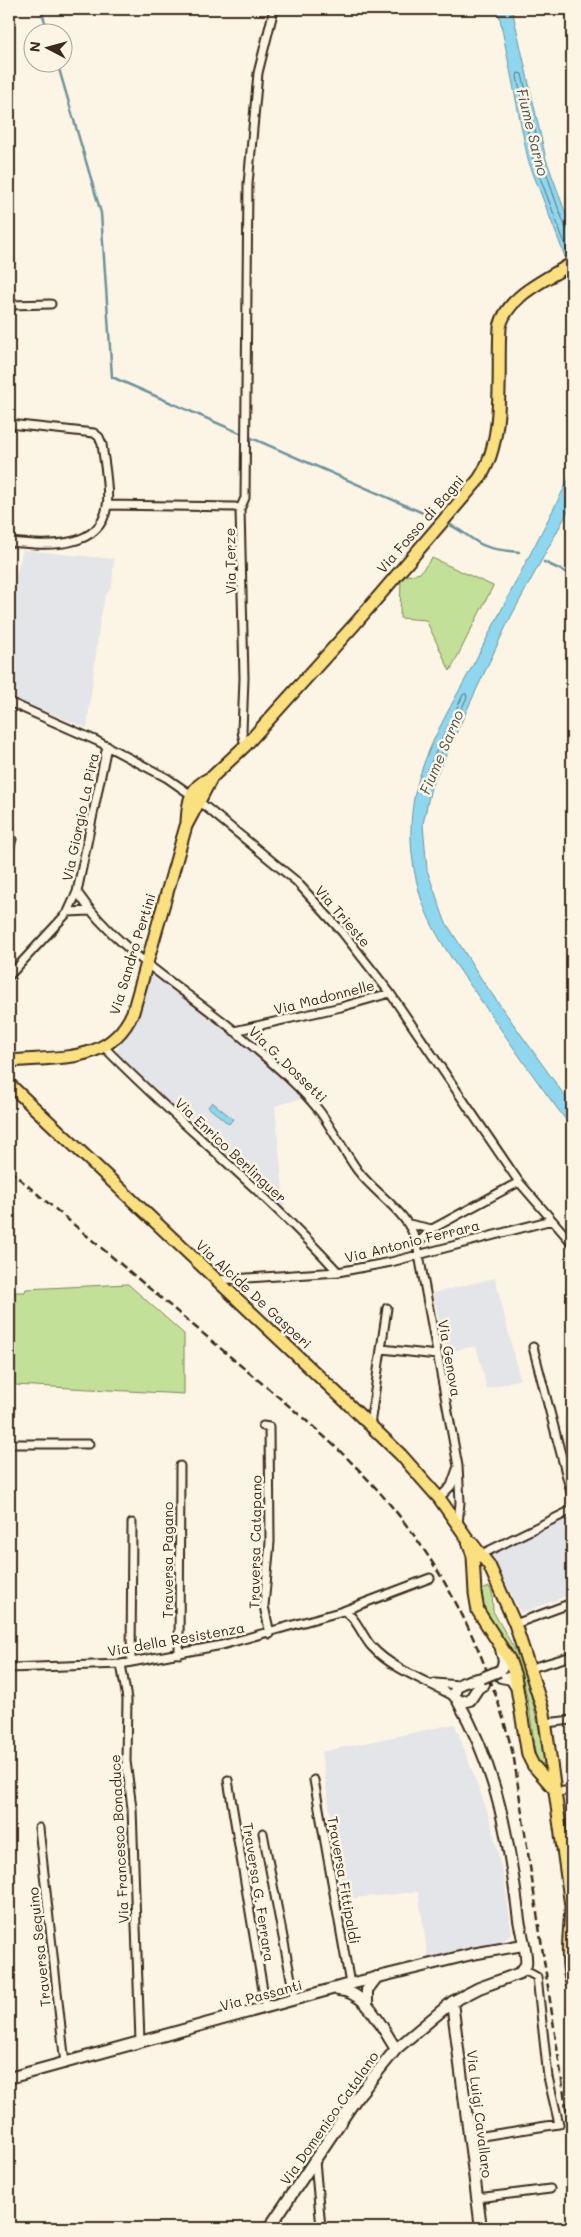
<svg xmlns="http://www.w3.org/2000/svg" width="581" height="2237" font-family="Mali,sans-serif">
<rect width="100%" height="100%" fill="#fcf5e5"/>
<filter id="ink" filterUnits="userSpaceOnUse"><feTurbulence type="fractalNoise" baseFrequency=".02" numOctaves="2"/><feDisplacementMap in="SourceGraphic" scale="10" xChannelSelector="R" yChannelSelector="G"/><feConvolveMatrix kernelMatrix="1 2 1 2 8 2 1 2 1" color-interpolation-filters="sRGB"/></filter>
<g filter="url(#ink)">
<path fill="#e4e5e8" d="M23,550L114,559L112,586L105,597L100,620L87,728L9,697V628L13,614L10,596Z
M151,976L168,986L251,1051L303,1098L275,1106L285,1212L117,1053L119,1044L135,1019L147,978Z
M495,1278L520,1379L487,1389L476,1346L446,1352L433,1293Z
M572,1516V1594L521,1613L492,1558V1554Z
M455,1724L490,1819L504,1879L512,1933L502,1942L428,1958L418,1892L343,1899L321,1752Z"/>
<path fill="#c3e098" stroke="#7f855b" d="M432,558L493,586L450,671L426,620L400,618L401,577L420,573Z
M128,1284L184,1334V1394L15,1385V1292H25L26,1289Z
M489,1587L492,1592L493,1611L524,1666L538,1724L545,1764H539L536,1758C532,1731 530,1703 522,1677C513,1647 481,1622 482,1590Z"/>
<path fill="#8ed7ef" stroke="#6d929b" d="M498,9H512L546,159L572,231V275L528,160Z
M572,473V504L508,622L431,787L423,824L427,870L445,921L482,980L572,1106V1128C541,1088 513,1047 484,1005C461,971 434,938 421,898C411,865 408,832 414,798C423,752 450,708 472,667C505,602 539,538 572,473Z
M212,1102L233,1119L229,1124L208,1107Z"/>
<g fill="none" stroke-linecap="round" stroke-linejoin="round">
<path stroke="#5c6f72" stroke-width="1" d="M570,257L533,159L517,76L518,73L522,74C534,127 545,178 566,228L572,231
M466,694L467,697L431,776L427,777V771L463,695Z"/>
<path stroke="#6d929b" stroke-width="2.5" d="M41,9L48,32
M57,62L101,213L112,377L439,520
M446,523C458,528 466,535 477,542C489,550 505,550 519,552
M544,562L572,575"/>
<defs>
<path id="street" d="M9,305L51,304
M9,424L94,433L99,437L102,444C104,462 110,490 107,506C100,552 42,545 9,542
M108,505L235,507L240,509L244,678L242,732L245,746
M240,509L245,498L248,184L258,73L274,9
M9,702L97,741L167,778L190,794L296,881L343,933L390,993L519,1182L572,1243
M9,838L12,839L9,850
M77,892C117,951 182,987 236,1032C265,1057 298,1083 321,1113C334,1132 345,1153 358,1171C377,1196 408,1211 417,1244L458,1466L460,1502L458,1525
M68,912L90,911
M9,976L68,912L77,892L107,746
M234,1031L341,1007L390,993
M104,1047C180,1125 266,1192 338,1272
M409,1224L432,1229
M417,1244L432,1229L519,1182
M217,1280L338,1272L391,1262L552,1220
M533,1347L572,1496
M382,1349L437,1355
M370,1425L387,1308
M263,1426L269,1427L270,1542L264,1606L270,1634
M9,1444H89
M439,1498L451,1486L457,1469
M482,1554L572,1510
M343,1611C355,1614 363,1638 372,1647C392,1669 429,1682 455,1697
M515,1624L572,1603
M179,1654L180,1466
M131,1662L132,1523
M121,1664L127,1699L126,1761L132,1808L140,2042
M9,1668L121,1664L222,1645L343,1611L430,1578
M531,1668L572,1656
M435,1683L459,1685
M546,1723L572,1720
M228,1780L266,2008
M314,1780L350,1984
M557,1792L572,1790
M39,1828L65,2064
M263,1833L295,2000
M470,2138L559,2124L548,2077L537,1977L524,1970
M315,2161L321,2228
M477,2198L550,2189"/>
<path id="secondary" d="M499,1671L502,1668L504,1661L501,1649
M501,1677L511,1679L517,1688
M482,1678C471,1681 452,1682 455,1697L461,1702L470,1700L478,1688L484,1684
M338,1990C367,1991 381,2027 396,2049
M452,2002L481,2228
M367,2004V1990L377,1977
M9,2078L350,1984L472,1954L523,1945
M269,2228L358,2096L396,2049L452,2002L479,1988L520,1973L526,1965C528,1954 521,1933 519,1920C509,1840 498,1772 458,1701"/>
<path id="primary" d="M187,822C188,801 190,787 210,778
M9,1061C58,1056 110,1065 133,1012L186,826L212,777L245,746L355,624L479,479C506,440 497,374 500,327C507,295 547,280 572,263
M9,1084L343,1399L401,1455L439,1498L467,1538L473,1556L475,1593L478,1611L509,1659L515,1676L528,1755L533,1765L557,1792
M471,1542L489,1565L515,1624L544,1713L571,1906C570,1933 565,1958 572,1983"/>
</defs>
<use href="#street" stroke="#3b2a1e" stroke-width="11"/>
<use href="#secondary" stroke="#3b2a1e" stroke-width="14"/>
<use href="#primary" stroke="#3b2a1e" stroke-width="15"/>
<use href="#street" stroke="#fcf5e5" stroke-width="7"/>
<use href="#secondary" stroke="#fcf5e5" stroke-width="10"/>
<use href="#primary" stroke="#fbe080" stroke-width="11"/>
<path stroke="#3b2a1e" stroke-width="2.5" stroke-dasharray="8 4" stroke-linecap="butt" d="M9,1170C79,1229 149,1288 219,1347C265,1387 314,1424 357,1468C437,1549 488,1649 514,1759L572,2148"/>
<defs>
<path id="secondary-bridge" d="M482,1678L499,1671"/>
</defs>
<use href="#secondary-bridge" stroke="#3b2a1e" stroke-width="14" stroke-linecap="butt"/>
<use href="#secondary-bridge" stroke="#fcf5e5" stroke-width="10"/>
</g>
</g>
<g text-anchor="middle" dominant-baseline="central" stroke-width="5" stroke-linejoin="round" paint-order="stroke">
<g font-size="14" fill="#3b2a1e" stroke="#fcf5e5">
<text transform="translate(420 524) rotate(-49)">Via Fosso di Bagni</text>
<text transform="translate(230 561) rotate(-91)">Via Terze</text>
<text transform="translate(80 817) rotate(-78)">Via Giorgio La Pira</text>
<text transform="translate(343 916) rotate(49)">Via Trieste</text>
<text transform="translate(132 954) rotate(-73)">Via Sandro Pertini</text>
<text transform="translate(324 997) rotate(-14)">Via Madonnelle</text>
<text transform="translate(288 1064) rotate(44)">Via G. Dossetti</text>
<text transform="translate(231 1150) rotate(43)">Via Enrico Berlinguer</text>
<text transform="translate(412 1241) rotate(-14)">Via Antonio Ferrara</text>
<text transform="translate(254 1294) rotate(43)">Via Alcide De Gasperi</text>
<text transform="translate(450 1358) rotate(80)">Via Genova</text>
<text transform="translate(255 1542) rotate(-89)">Traversa Catapano</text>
<text transform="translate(167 1560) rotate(-90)">Traversa Pagano</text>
<text transform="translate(176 1639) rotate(-10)">Via della Resistenza</text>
<text transform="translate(119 1839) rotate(-93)">Via Francesco Bonaduce</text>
<text transform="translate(344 1880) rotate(80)">Traversa Fittipaldi</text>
<text transform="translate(259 1892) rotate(81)">Traversa G. Ferrara</text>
<text transform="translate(39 1947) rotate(-96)">Traversa Sequino</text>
<text transform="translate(261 1995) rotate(-15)">Via Passanti</text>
<text transform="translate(480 2114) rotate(83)">Via Luigi Cavallaro</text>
<text transform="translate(329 2118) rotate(-55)">Via Domenico Catalano</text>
</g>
<g font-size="15" font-style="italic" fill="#505552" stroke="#fcf5e5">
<text transform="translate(533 132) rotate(76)">Fiume Sarno</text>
<text transform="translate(441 752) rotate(-67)">Fiume Sarno</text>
</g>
</g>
<rect width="581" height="2237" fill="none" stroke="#fcf5e5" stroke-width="30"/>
<rect x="15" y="15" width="551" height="2207" fill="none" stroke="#3b2a1e" stroke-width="2" filter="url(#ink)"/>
<g transform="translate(48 48) rotate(276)"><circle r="24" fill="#fcf5e5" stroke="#afa495"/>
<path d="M0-4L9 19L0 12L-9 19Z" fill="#3b2a1e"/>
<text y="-8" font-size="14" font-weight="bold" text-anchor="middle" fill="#3b2a1e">N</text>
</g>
</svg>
